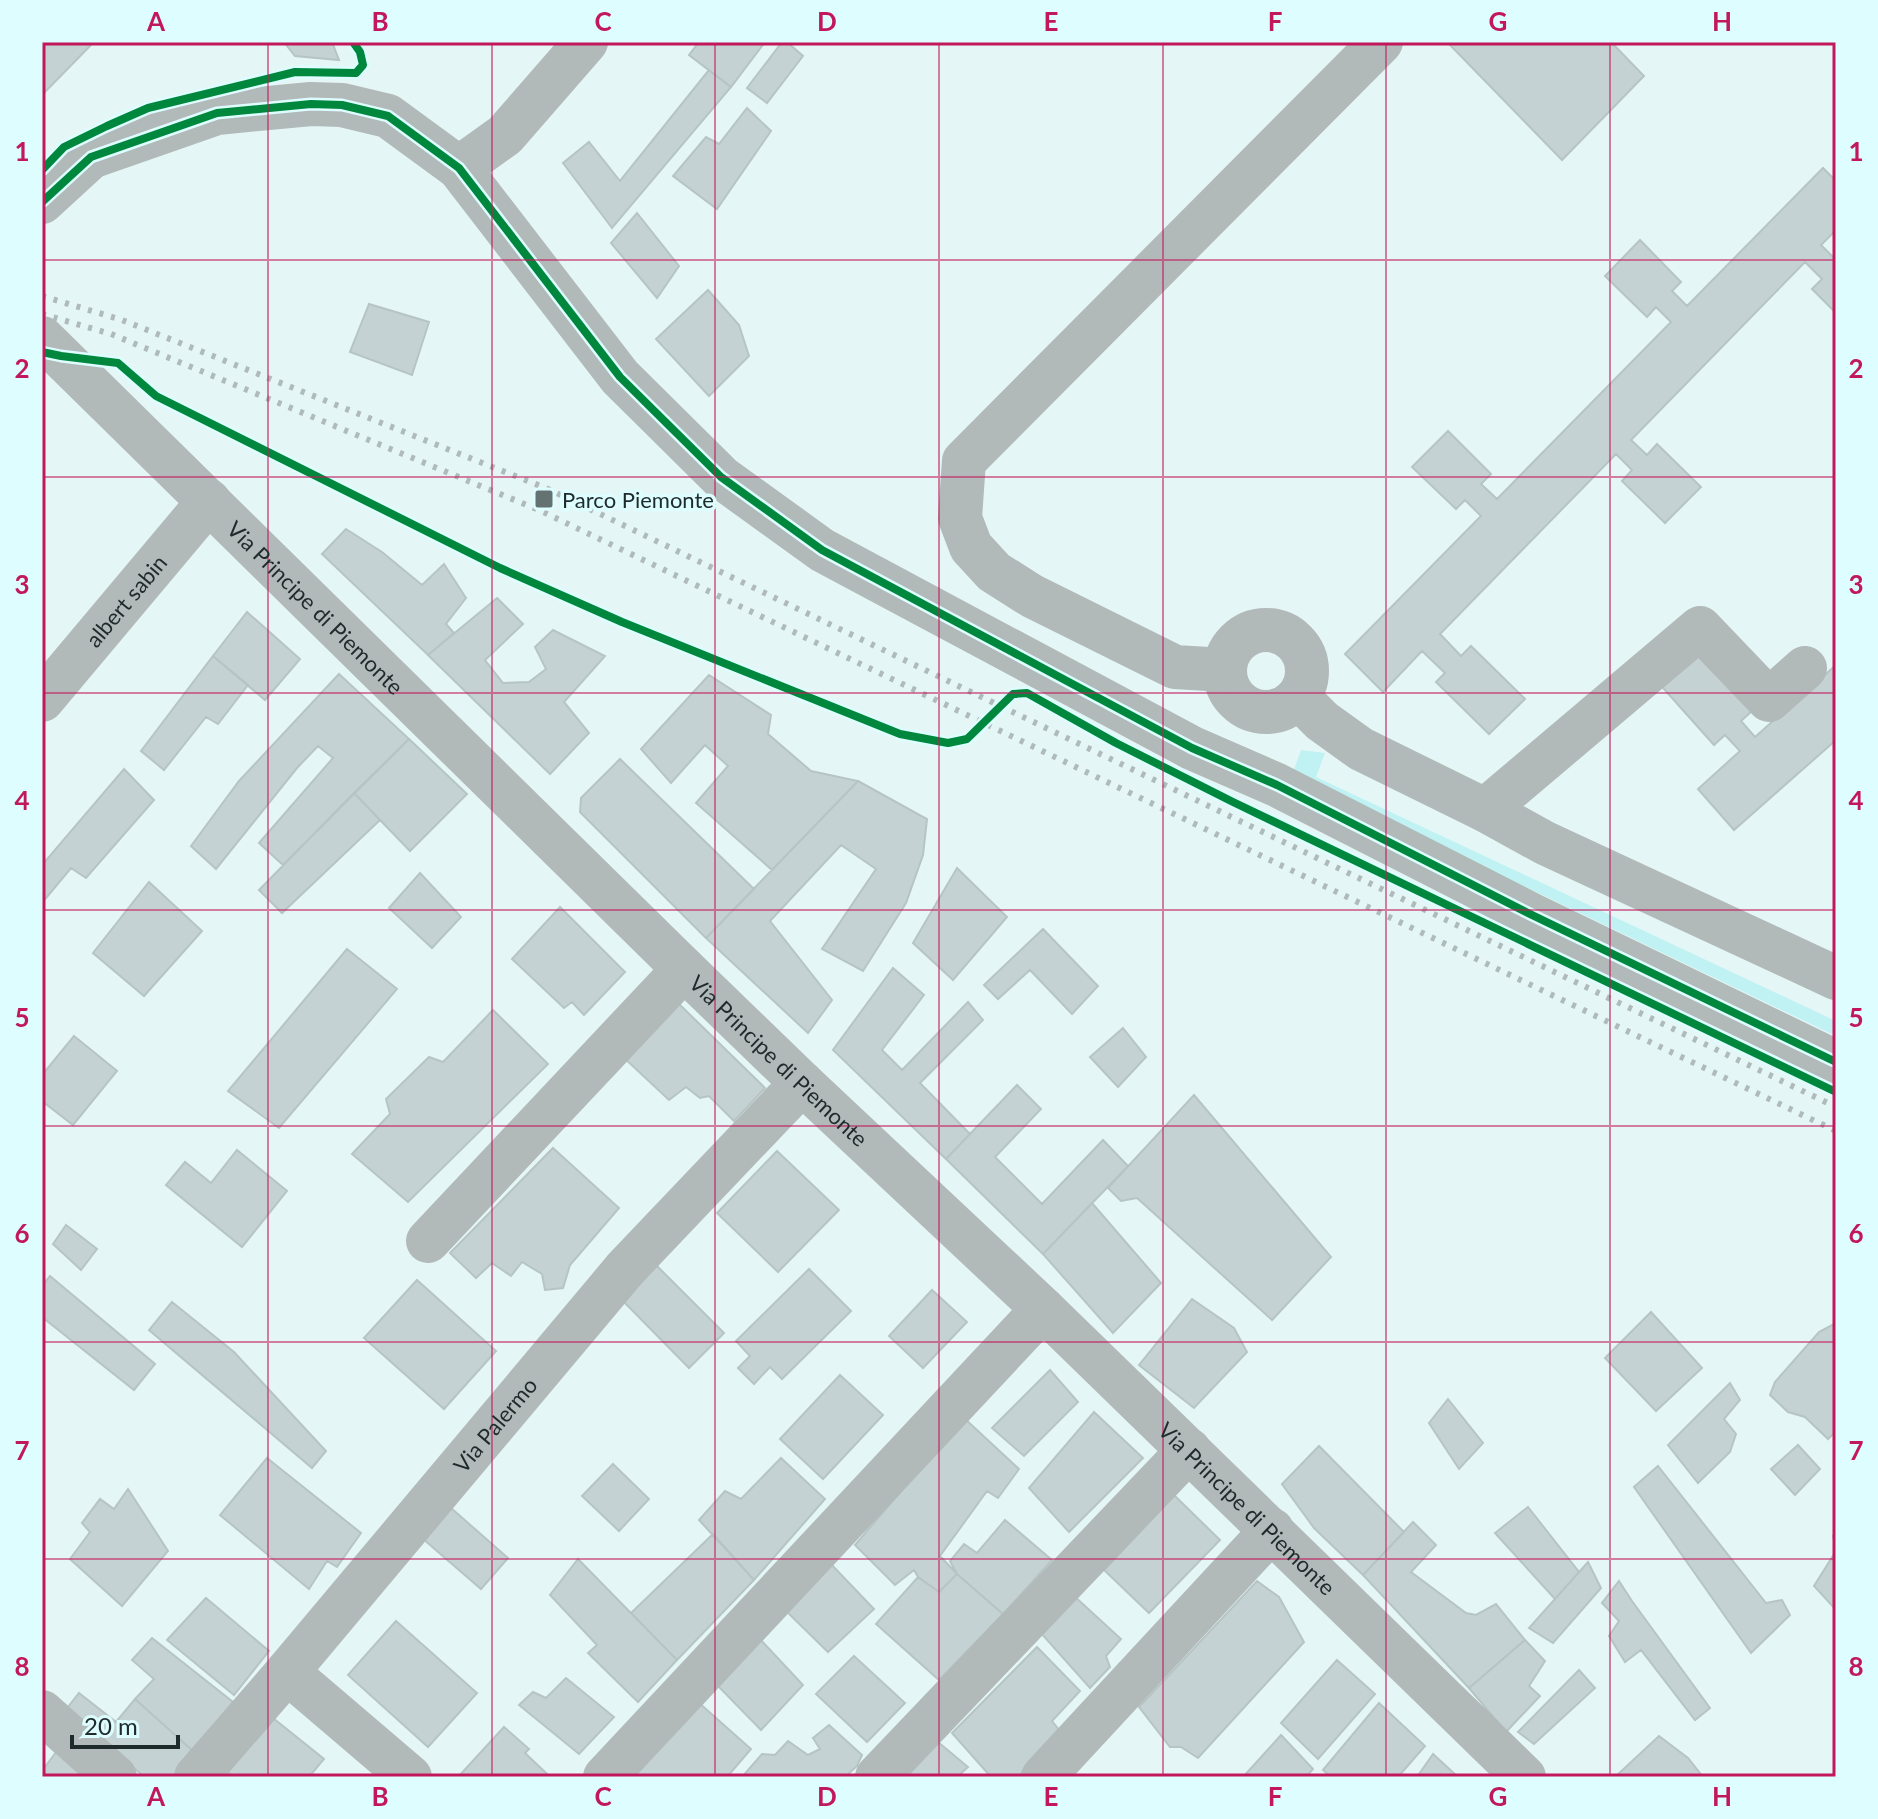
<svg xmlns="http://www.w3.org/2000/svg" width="1878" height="1819" font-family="Lato,sans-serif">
<rect width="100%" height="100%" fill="#e5f6f6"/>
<path fill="#c0f2f3" d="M1301,750L1325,753L1316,777L1836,1021V1036L1292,775Z"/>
<path fill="#c5d2d3" stroke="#b6c4c4" stroke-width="2" d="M42,42H94L45,92L42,88Z
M284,42H332L339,60L295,56Z
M699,42H765L731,87L689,55Z
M782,42H787L803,56L767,103L747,88Z
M1451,42H1611L1644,76L1562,160L1449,44Z
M709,70L731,87L612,228L563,163L589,142L620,181Z
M747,108L771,131L717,209L673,176L706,137L719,144Z
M1823,168L1836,181V230L1821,245L1836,260V313L1812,289L1822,279L1805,262L1631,440L1647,455L1657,444L1701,487L1665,523L1622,481L1632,470L1616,454L1440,634L1461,656L1471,646L1525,699L1489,734L1436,682L1445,673L1422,651L1383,692L1345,654L1481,516L1465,500L1456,509L1412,467L1448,431L1491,474L1481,484L1497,499L1671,322L1656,307L1647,317L1605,276L1640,240L1681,282L1672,291L1687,306Z
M637,213L679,266L657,298L611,243Z
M708,290L739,325L749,356L709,396L656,339Z
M369,304L429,322L412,375L350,352Z
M346,529L382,552L422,585L444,564L466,598L446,624L454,633L428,655L322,554Z
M497,598L523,624L485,660L503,683L529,682L546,669L535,647L553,630L605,656L564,702L589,733L550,774L428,655Z
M247,612L300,659L265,700L213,656Z
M1694,646L1752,711L1741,721L1755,737L1836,665V740L1734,830L1698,789L1740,751L1725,735L1714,745L1656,680Z
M213,656L248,685L218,724L206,717L164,770L141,751Z
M339,674L409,739L283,865L259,843L333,758L318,746L297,768L216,869L191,846L239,781Z
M709,675L771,715L768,734L811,771L858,781L772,870L696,803L728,766L705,745L671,783L641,749Z
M409,739L467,794L410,851L354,793Z
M620,759L754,889L706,938L580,812L581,798Z
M124,769L154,800L86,878L71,868L42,903V865Z
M858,781L927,819L923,855L906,903L863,971L822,949L876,869L841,845L770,921L832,1000L808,1033L706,938Z
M354,793L380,820L282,913L259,890Z
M957,868L1007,917L953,980L913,943Z
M420,873L461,917L432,948L389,908Z
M149,882L202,931L144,996L93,953Z
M560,907L625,972L584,1015L572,1002L564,1008L512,959Z
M1043,929L1098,986L1072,1014L1030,970L998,999L984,985Z
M347,949L397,989L279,1128L228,1091Z
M893,968L924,995L882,1050L902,1070L968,1002L983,1020L920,1083L970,1134L946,1159L833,1050Z
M677,1002L765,1088L734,1121L709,1096L700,1098L686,1087L669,1100L622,1056Z
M493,1010L548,1064L408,1202L352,1154L390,1114L386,1099L429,1057L443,1062Z
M1123,1028L1146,1057L1118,1087L1090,1057Z
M74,1036L117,1071L73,1125L42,1101V1075Z
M1017,1085L1041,1109L995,1157L1042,1204L1103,1140L1128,1166L1043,1254L946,1159Z
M1194,1095L1331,1257L1272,1320L1137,1198L1121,1201L1108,1188Z
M553,1148L619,1208L570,1265L563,1288L545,1290L542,1274L522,1262L511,1276L492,1263L476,1278L450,1253Z
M237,1150L287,1191L242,1247L166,1185L185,1162L211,1183Z
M777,1151L839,1210L778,1272L717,1213Z
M1092,1203L1161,1283L1113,1333L1043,1254Z
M66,1225L97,1249L81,1270L53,1244Z
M655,1264L724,1333L689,1368L620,1298Z
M809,1269L851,1311L782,1379L770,1367L754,1384L738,1368L750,1356L736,1341Z
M50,1276L155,1364L134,1390L42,1317V1286Z
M417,1280L496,1351L444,1409L364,1338Z
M932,1290L967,1322L923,1368L889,1336Z
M1192,1299L1234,1328L1247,1352L1194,1408L1139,1365Z
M172,1302L234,1352L326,1451L312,1468L149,1330Z
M1651,1312L1702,1368L1656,1411L1605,1358Z
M1836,1323V1431L1828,1439L1805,1417L1788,1412L1770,1395L1775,1382L1819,1332Z
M1050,1370L1078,1402L1024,1456L992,1428Z
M840,1375L883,1415L823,1479L780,1439Z
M1730,1383L1740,1400L1724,1419L1736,1434L1730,1452L1698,1483L1668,1445Z
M1448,1399L1483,1443L1459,1469L1429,1423Z
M1094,1412L1143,1458L1069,1532L1029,1488Z
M964,1418L1019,1469L998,1498L987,1491L940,1556L957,1574L939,1592L918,1577L914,1570L895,1585L855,1545Z
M1798,1445L1820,1469L1795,1495L1771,1469Z
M1319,1446L1404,1532L1363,1575L1314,1528L1282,1484Z
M267,1458L361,1533L337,1567L327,1561L309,1589L220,1515Z
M781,1458L825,1499L754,1580L699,1520L725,1491L741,1499Z
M613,1464L649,1499L619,1531L582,1496Z
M1658,1466L1766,1603L1782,1600L1790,1615L1751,1653L1634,1487Z
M128,1489L168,1551L122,1606L70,1559L90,1532L82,1523L100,1499L114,1509Z
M1174,1495L1220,1540L1149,1613L1104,1570Z
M1528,1507L1579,1572L1555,1599L1495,1533Z
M451,1508L508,1558L481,1589L423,1539Z
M1005,1520L1052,1560L1003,1614L957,1574L950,1561L964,1544L977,1553Z
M1413,1522L1436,1545L1411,1572L1466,1613L1476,1615L1496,1604L1525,1640L1469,1688L1363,1575Z
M1836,1531V1610L1814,1586L1836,1551L1833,1536Z
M713,1534L754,1580L677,1660L631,1613Z
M578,1559L677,1660L638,1702L588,1653L597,1645L550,1595Z
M828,1561L874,1609L828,1652L784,1609Z
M1588,1562L1601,1588L1553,1643L1529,1628Z
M957,1574L1003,1614L939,1680L876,1624L918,1577L939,1592Z
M1257,1581L1279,1597L1304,1642L1198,1758L1181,1747H1170L1139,1707Z
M1619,1581L1632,1601L1710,1708L1695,1720L1641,1650L1625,1662L1609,1636L1619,1621L1602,1603Z
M1073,1595L1121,1639L1106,1656L1110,1667L1090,1688L1040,1632Z
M206,1598L269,1651L234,1695L167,1640Z
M396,1621L477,1693L428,1747L348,1675Z
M152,1638L233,1702L194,1752L135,1699L154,1679L132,1660Z
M759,1638L803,1685L761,1730L718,1686Z
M1525,1640L1545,1661L1529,1686L1540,1696L1506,1732L1469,1688Z
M1037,1647L1080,1691L1052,1721L1060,1731L1018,1777H991L952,1733Z
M854,1656L905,1703L867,1742L816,1694Z
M1337,1660L1375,1694L1318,1759L1281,1723Z
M1579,1670L1595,1688L1534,1744L1518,1732Z
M566,1678L614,1717L579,1754L519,1705L533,1692L546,1698Z
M79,1693L116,1722L135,1699L194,1752L173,1777H145L64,1712Z
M698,1702L751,1749L727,1777H633Z
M1379,1703L1425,1746L1398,1777H1331L1323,1770Z
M268,1714L324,1759L309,1777H234L223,1768Z
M829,1725L862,1755L857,1766L845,1777H742L762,1754L775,1755L788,1741L808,1755L820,1749L813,1738Z
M504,1727L529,1749L525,1753L547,1774L545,1777H458Z
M1281,1735L1313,1769L1306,1777H1243Z
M1659,1736L1688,1758L1703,1777H1615Z
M65,1740L107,1777H42V1771Z
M938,1742L968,1767L957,1777H906Z
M1433,1754L1458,1777H1417Z"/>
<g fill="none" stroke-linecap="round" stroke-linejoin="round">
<g stroke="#b1b9b9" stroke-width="44">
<path d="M459,168L505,135L586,42"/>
<path d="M42,202L91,157L217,113L311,104L342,105L388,116L459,168L620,377L721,477L822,550L1192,748L1277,785L1532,915L1836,1062"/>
<path id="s1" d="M42,338L684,969L802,1083L1043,1309L1524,1777"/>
<circle cx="1266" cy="671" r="41"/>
<path d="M1225,670L1175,667L1032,596L994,572L971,547L960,518L964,461L1381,42"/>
<path d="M1298,697L1322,721L1361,749L1485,810L1545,843L1836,978"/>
<path id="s2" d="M42,700L209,501"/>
<path d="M1485,810L1700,628L1769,700L1805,668"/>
<path d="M428,1241L684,969"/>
<path d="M287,1672L410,1777"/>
<path d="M42,1712L115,1777"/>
<path id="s3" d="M196,1777L287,1672L625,1269L802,1083"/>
<path d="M605,1777L1043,1309"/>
<path d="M877,1777L1189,1450"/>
<path d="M1043,1777L1272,1530"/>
</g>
<path stroke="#afbaba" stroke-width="6" stroke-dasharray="4 8" stroke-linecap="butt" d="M42,296L122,320L548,489L1836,1107
M42,314L111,334L539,510L1836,1131"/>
<defs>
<path id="cycleway" d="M42,170L64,147L107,126L148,108L295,72L356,73L363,65L360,52L353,42
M42,202L91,157L217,113L311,104L342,105L388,116L459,168L620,377L721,477L822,550L1192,748L1277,785L1532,915L1836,1062
M42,352L61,356L118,363L156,396L500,568L622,622L900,734L948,743L967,739L1013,694L1027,693L1116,743L1233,802L1836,1092"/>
</defs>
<use href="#cycleway" stroke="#ddfdfe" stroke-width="13"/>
<use href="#cycleway" stroke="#00873e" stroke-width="8"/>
</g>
<path fill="none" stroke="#c2185b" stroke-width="2" stroke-opacity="0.55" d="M268,42V1777M492,42V1777M715,42V1777M939,42V1777M1163,42V1777M1386,42V1777M1610,42V1777M42,260H1836M42,477H1836M42,693H1836M42,910H1836M42,1126H1836M42,1342H1836M42,1559H1836"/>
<rect fill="#647272" stroke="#ddfdfe" stroke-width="3" x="534" y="489" width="20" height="20" rx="4"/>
<g text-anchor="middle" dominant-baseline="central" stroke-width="7" stroke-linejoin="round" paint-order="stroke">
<g font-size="22" fill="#1f2b2b" stroke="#ddfdfe" text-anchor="start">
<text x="562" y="499">Parco Piemonte</text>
</g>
<g font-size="22" fill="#1f2b2b" stroke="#ddfdfe">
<text stroke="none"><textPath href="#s2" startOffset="130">albert sabin</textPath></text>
<text stroke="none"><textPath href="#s1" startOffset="384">Via Principe di Piemonte</textPath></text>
<text stroke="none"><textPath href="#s1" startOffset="1032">Via Principe di Piemonte</textPath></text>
<text stroke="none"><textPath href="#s3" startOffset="462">Via Palermo</textPath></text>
<text stroke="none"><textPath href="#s1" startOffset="1680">Via Principe di Piemonte</textPath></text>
</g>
</g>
<rect width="1878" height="1819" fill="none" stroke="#ddfdfe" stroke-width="88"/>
<path d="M72 1735v12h106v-12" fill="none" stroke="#1f2b2b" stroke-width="4"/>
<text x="84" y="1735" font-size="24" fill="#1f2b2b" stroke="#ddfdfe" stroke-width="6" paint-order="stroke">20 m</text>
<rect x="44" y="44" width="1790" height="1731" fill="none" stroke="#c2185b" stroke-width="3"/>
<g font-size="26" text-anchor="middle" font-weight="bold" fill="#c2185b">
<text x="156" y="31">A</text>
<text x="380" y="31">B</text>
<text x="603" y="31">C</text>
<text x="827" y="31">D</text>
<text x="1051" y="31">E</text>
<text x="1275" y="31">F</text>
<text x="1498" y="31">G</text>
<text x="1722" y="31">H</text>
<text x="22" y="161">1</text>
<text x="1856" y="161">1</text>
<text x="22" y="378">2</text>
<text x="1856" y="378">2</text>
<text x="22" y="594">3</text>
<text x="1856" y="594">3</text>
<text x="22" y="810">4</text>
<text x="1856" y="810">4</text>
<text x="22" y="1027">5</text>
<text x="1856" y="1027">5</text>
<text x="22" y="1243">6</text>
<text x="1856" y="1243">6</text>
<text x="22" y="1460">7</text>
<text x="1856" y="1460">7</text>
<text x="22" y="1676">8</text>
<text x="1856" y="1676">8</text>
<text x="156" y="1806">A</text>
<text x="380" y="1806">B</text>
<text x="603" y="1806">C</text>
<text x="827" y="1806">D</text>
<text x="1051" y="1806">E</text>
<text x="1275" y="1806">F</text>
<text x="1498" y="1806">G</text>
<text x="1722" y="1806">H</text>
</g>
</svg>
